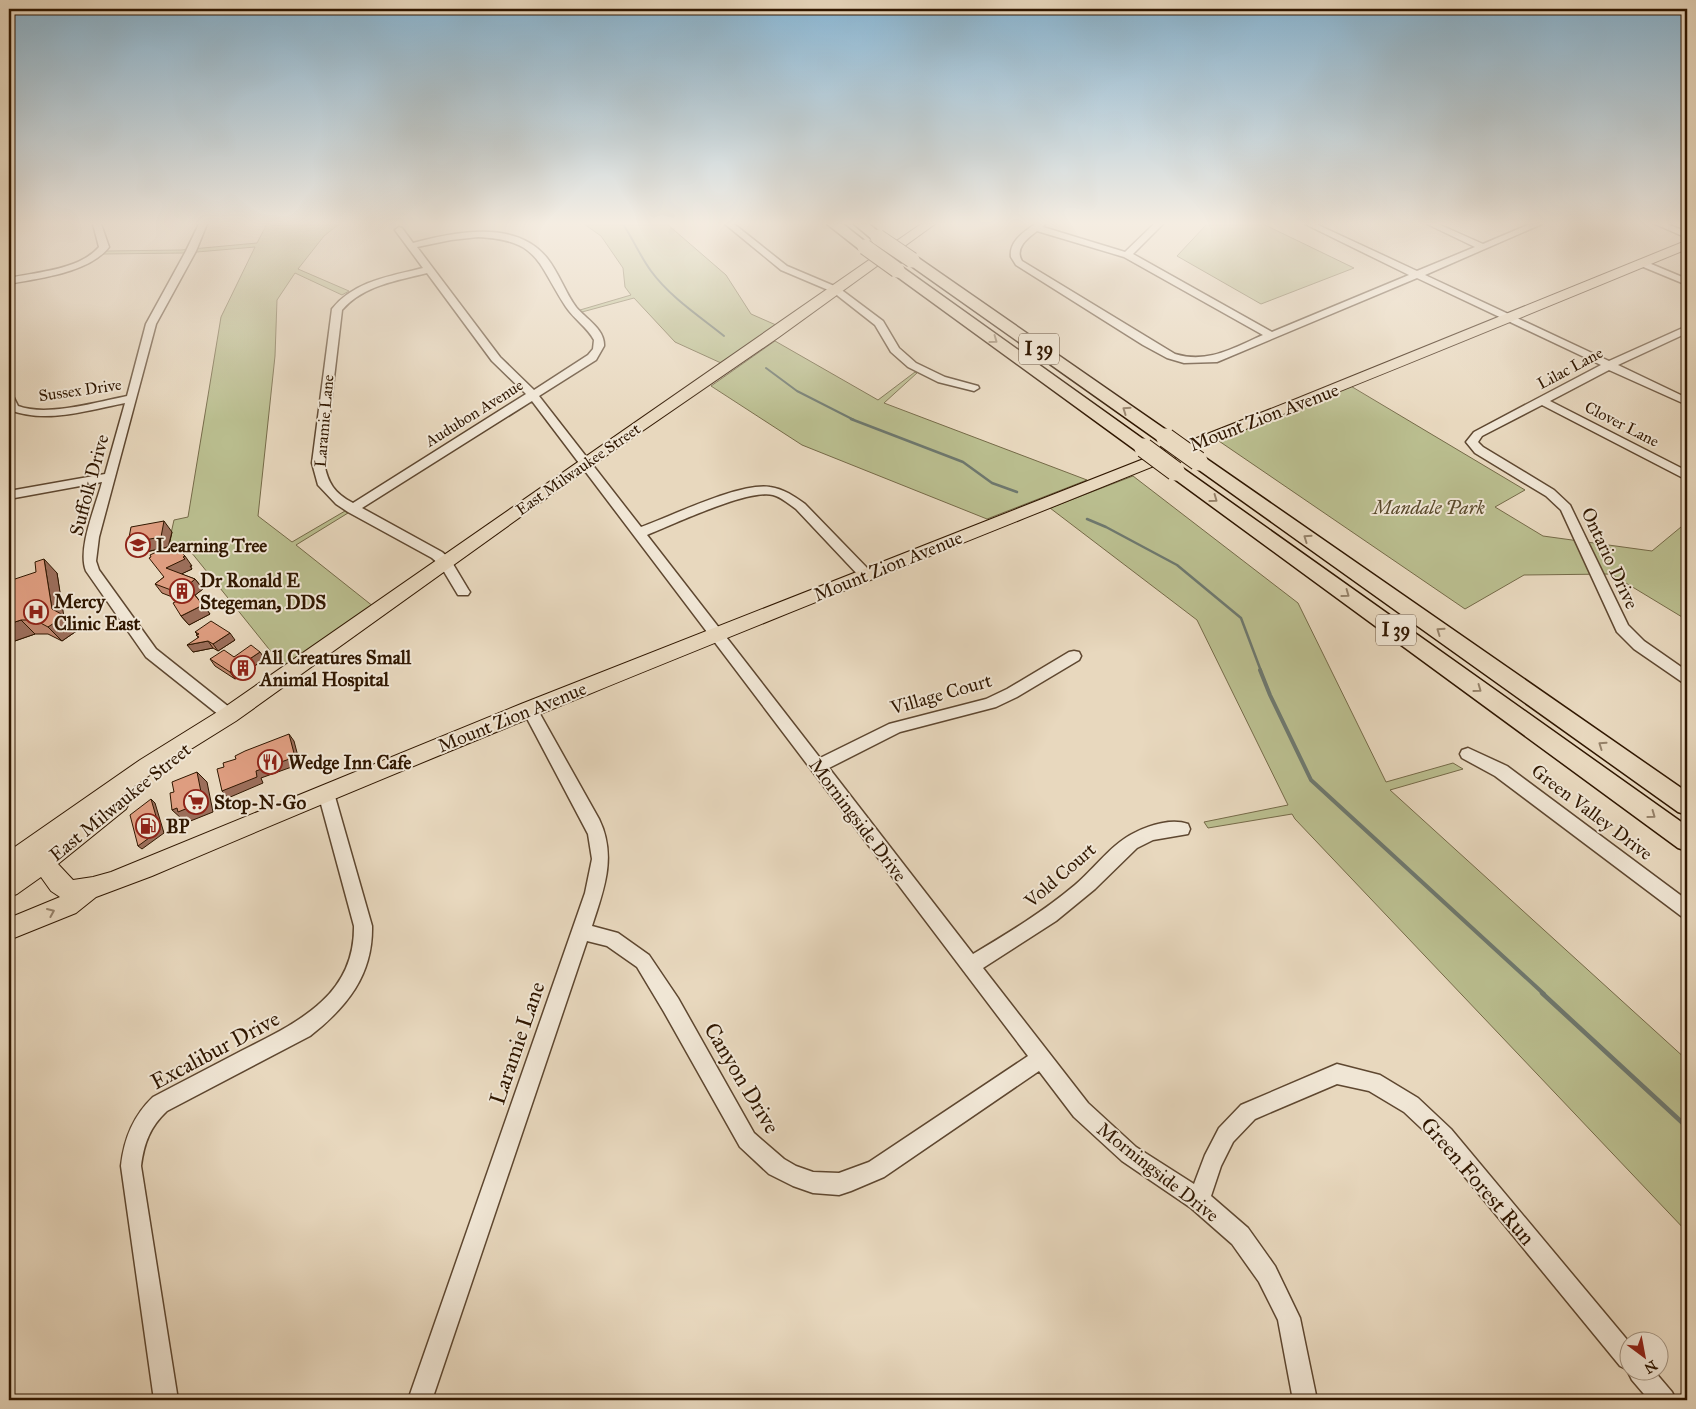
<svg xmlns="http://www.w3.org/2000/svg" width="1696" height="1409" font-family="'IM FELL Great Primer',serif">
<rect width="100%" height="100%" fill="#e8d8be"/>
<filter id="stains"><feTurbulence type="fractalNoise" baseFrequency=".004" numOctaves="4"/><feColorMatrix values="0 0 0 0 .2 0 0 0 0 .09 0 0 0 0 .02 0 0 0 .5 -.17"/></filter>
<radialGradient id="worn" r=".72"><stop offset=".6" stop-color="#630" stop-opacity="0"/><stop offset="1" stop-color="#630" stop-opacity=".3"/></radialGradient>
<path fill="#babe8f" stroke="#756a48" d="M267,224H339L324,236L298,269L349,291L342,295L295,273L277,300L275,356L258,516L292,542L345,511L348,513L296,545L374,607L285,669L183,542L168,547L174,520L188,517L221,317L255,247L185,253L103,254L106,251L181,250L257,243Z
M584,224H667L726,275L751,314L776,325L721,363L675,342L634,298L582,312L580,310L631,295L625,287L623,268L601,236Z
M1207,224H1263L1354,268L1261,304L1177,256Z
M775,341L878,400L915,372L917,373L884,403L1087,480L987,519L802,445L711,386Z
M1349,385L1525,490L1495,507L1543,536L1652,551L1687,522V620L1611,574L1524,575L1465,609L1213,437Z
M1133,476L1298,603L1386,782L1453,763L1463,769L1390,790L1687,1060V1232L1295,819L1292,814L1208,828L1204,822L1288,805L1197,620L1050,508Z"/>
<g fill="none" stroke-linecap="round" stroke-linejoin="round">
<path stroke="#6e786e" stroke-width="2" d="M623,224C633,239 640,256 651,271C670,297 699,316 724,336
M766,368L797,391L854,420"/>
<path stroke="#6e786e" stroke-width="2.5" d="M851,419L963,462L992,483L1017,492
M1087,519L1106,527L1177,565L1241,618L1261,671"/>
<path stroke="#6e786e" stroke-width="4" d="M1260,670L1270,695L1311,780L1544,994"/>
<path stroke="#6e786e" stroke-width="4.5" d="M1542,993L1687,1127"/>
<defs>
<path id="minor" d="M93,224H101L109,247C89,273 39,278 9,284V278C37,272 79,270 99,247Z
M199,224H207L196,251L156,324L99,537L96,561L99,570L156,649L234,711L237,715L234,719L229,721L224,719L146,657L86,571C77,548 96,506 102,482L9,499V491L105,474L125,403C89,410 46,424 10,410L9,395L13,396L18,406C47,417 97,402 127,396L146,324L186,251Z
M725,224H734L787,266L839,288L883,321L899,348L916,363L945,377L978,386L979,388L974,391L938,382L908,367L891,352L875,325L833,292L781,270Z
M1035,224H1045L1043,227L1125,252L1154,224H1163L1133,254L1272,332L1409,275L1305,224H1316L1417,271L1475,247L1427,224H1438L1483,244L1530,224H1542L1425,275L1609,361L1687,326V333L1618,365L1687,398V405L1609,370L1550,401L1687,471V480L1542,405L1482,436L1478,442L1483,447L1554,490L1570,505L1628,625L1644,641L1687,671V683L1682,682L1634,649L1617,632L1561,510L1546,496L1475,453L1466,442L1474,432L1601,365L1417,278L1217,362L1184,363L1167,358L1143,345L1016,265L1011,257C1009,241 1024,232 1035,224ZM1037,231L1124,257L1263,335C1233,348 1208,364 1175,354L1022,261C1014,248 1028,238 1037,231Z
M1655,224H1667L1687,232V238Z
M399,227L402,228L413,243C454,232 516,219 547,258C559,273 565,292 576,307C586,319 605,329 604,346L596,360L539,396L641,527C672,516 740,482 770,487C784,489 794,496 805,504L871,572L873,575L871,578H861L796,509C789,504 781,497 773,495C748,489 674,524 647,535L820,758L889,724L986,699L1007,689L1069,652L1074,651L1079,652L1081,656L1079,660L1017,697L996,707L900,732L829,768L973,954C1008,933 1043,912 1075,885C1095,868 1112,843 1136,832C1150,825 1172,818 1188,824L1190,829L1188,834L1153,840L1137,848L1095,889L1056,921L983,968L1088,1103L1136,1147L1194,1184L1205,1155L1219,1128L1241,1105L1337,1064L1380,1075L1418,1098L1451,1129L1629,1342L1628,1370L1620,1366L1437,1143L1404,1112L1369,1091L1337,1084L1255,1119L1233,1142L1221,1166L1211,1196L1248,1228L1275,1266L1300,1318L1317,1400H1293L1278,1320L1259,1282L1232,1244L1191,1208L1122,1161L1074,1117L1039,1071L884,1177L851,1191L839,1195L813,1193L793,1186L769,1174L740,1147L664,1012L637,967L607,946L587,941L432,1400H408L585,893L592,859L588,834L522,709L525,705L530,703L535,705L599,819C617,856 604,889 592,926L618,933L649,955L678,998L754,1133L784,1159L796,1166L813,1172L839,1173L869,1162L1028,1056L532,401L362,508L442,552L450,559L468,589L470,592L468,595H458L440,565L432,558L348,512L336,504L318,485L312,463L332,309C354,281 391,276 423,268L395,230ZM478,237C540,240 537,263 566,307C574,319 587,327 594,340L593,349L588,355L534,390L500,357L417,247L451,240ZM427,273L492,361L526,394L353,503C334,493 328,483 324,463L342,310C364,285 396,281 427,273Z
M1644,261L1687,279V285L1641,266L1639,264Z
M1468,748L1507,766L1687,900V918L1681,916L1495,776L1462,758L1460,754L1462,750Z
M326,786L332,788L334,793L372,926C373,975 347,1007 310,1036L167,1111C150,1127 144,1143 141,1166L178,1400H154L121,1166C124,1139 133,1116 153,1097C182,1082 212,1066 241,1051C296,1023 355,997 354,926L318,793L320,788Z
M1628,1372H1655L1672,1392L1676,1400H1649L1632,1380Z"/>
<path id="major" d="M921,224H935L779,337L590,467L236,721L154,772L122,795L126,797L129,803L126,809L58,864L73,880L93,877L111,872L521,704L1296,399L1683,242L1687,241V249C1177,461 660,659 152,876L96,897L76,913L9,940V918L60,897L51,891L41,877L17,894L9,897V851L140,760L222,709Z"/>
<path id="highway" d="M827,224H843L872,247L870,250H860Z
M854,224H869L885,237L878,241L873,240Z
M912,256L917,257L1172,434L1175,438L1172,442L1166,443L1160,442L907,263L905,260L907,257Z
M897,266L902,267L1150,444L1153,448L1150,452L1144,453L1138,452L892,273L890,270L892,267Z
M1198,456L1204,457L1687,792V815L1678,812L1192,465L1189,461L1192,457Z
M1175,465L1181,467L1687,826V851L1678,848L1169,475L1166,471L1169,467Z"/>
</defs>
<use href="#minor" stroke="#5e4730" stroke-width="3"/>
<use href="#major" stroke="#301700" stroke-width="2"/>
<use href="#highway" stroke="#301700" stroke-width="3"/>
<use href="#minor" fill="#f0e6d5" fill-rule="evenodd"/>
<use href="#major" fill="#e8d8be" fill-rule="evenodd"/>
<use href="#highway" fill="#e8d8be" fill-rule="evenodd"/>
<defs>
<path id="highway-bridge-far1" d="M878,237L912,260
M865,247L897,270"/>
<path id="highway-bridge" d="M1166,438L1198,461
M1144,448L1175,471"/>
</defs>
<use href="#highway-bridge-far1" stroke="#301700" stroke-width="17" stroke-linecap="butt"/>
<use href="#highway-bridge" stroke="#301700" stroke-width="21" stroke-linecap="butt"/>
<use href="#highway-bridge-far1" stroke="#e8d8be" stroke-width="15"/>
<use href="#highway-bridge" stroke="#e8d8be" stroke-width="19"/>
</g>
<path fill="#bf876e" stroke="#301700" d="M172,532L169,546L192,566H190L192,569L181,574L195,579L203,589L195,595L210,614L189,625L181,616L180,600L162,593L155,584L164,577L165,548L136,554Z
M57,573L63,615L78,630L62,641L48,634H35L9,643V581Z
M195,632L235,640L218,651L213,648L193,652L198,637L196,635H198Z
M234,657L265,659L235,679L215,666L210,659Z"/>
<path fill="#9b6e5a" stroke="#301700" d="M164,521L172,532L168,547L136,554L128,543Z
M185,556L192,566H190L192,569L173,578L166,568Z
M44,559L57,573L64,617L65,616L78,630L62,641L48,627L52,609Z
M195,579L203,589L194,596L187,586Z
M203,605L210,614L189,625L181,616Z
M21,620L35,634L9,643V624Z
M230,633L235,640L218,651L213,644Z
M208,641L213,648L193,652L187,645Z
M260,652L265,659L235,679L230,672Z
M289,734L294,741L300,764L261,778L263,783L228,798L222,791L256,771Z
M197,772L207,782L213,812L188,822L184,818L182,819L172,810Z
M151,799L155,803L164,833L142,849L138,846Z"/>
<path fill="#de9d80" stroke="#301700" d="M164,521L161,537L128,543L131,527Z
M173,544L185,556L183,557L185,559L166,568L195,579L187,586L203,605L181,616L173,603L187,596L155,584L164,577L149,558L151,557L150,555Z
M44,559L52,609L65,616L48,627L35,620H21L9,624V581L36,572L35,562Z
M211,621L230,633L213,644L208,641L187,645L199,637L196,635L199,634L195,632Z
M251,645L260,652L230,672L210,659L224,650L234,657Z
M289,734L295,757L256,771L257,777L222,791L217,769L224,767L223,763L236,759L235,756L245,751Z
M197,772L203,802L178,812L177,808L172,810L170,793L174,792L172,782Z
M151,799L160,830L138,846L130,815Z"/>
<defs><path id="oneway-chevron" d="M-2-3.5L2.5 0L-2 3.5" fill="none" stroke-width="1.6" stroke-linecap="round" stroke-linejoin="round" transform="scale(1.25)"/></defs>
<g stroke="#958168">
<use href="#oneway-chevron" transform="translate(994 340) rotate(36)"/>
<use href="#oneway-chevron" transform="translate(1126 410) rotate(-145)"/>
<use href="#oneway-chevron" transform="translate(1214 499) rotate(36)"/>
<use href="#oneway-chevron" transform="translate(1307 538) rotate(-145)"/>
<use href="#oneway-chevron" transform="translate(1346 594) rotate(36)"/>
<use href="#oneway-chevron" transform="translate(1440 631) rotate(-145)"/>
<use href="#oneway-chevron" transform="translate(1478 689) rotate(36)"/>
<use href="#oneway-chevron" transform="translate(1602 745) rotate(-145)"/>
<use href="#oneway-chevron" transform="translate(1652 815) rotate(36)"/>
<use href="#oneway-chevron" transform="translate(51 912) rotate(-23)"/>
</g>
<linearGradient id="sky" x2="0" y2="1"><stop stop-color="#88b6d4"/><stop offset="0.53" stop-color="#f5ede2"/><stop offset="1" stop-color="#f5ede2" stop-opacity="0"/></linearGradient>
<rect width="1696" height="421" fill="url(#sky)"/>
<defs>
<symbol id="school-ring" viewBox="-11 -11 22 22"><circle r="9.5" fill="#f0e6d5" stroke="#8f2418" stroke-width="1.5"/><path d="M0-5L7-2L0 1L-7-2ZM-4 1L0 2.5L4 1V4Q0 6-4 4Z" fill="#8f2418"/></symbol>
<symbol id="building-ring" viewBox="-11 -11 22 22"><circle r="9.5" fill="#f0e6d5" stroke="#8f2418" stroke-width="1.5"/><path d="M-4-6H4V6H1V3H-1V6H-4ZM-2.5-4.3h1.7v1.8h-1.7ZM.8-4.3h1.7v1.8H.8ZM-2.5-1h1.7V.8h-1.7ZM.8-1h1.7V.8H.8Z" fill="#8f2418"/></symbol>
<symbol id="hospital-ring" viewBox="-11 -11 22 22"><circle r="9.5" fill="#f0e6d5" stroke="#8f2418" stroke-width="1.5"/><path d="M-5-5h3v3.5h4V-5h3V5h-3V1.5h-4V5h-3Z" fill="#8f2418"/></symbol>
<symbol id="restaurant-ring" viewBox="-11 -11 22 22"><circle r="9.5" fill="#f0e6d5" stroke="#8f2418" stroke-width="1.5"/><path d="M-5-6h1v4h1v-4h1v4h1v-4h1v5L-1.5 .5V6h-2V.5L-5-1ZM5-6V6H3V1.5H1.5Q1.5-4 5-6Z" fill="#8f2418"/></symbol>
<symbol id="supermarket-ring" viewBox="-11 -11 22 22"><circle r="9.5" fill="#f0e6d5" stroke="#8f2418" stroke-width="1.5"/><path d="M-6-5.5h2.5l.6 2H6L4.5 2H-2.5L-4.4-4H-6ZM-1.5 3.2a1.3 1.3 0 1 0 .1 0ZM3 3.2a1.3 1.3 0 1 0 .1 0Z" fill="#8f2418"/></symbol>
<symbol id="fuel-ring" viewBox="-11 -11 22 22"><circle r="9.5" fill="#f0e6d5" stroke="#8f2418" stroke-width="1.5"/><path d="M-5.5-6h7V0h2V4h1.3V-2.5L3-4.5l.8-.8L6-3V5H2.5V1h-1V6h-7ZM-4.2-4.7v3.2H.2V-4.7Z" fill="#8f2418"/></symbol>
</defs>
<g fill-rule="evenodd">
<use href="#school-ring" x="124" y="531" width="28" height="28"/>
<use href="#building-ring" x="168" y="577" width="28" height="28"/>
<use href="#hospital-ring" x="22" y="598" width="28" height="28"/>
<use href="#building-ring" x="229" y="654" width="28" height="28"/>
<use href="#restaurant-ring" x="256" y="748" width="28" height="28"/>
<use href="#supermarket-ring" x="182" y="788" width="28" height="28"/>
<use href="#fuel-ring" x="134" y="812" width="28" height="28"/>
</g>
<g text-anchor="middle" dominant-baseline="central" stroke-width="4" stroke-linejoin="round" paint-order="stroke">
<g font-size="16" fill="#301700" stroke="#f0e6d5">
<text transform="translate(1570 368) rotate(-28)">Lilac Lane</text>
<text transform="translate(80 390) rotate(-8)">Sussex Drive</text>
<text transform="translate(474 413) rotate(-32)">Audubon Avenue</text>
<text transform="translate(324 421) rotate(-85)">Laramie Lane</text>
<text transform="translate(1622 424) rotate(27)">Clover Lane</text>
<text transform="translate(578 469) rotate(-35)">East Milwaukee Street</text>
</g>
<g fill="#f0e6d5" stroke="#6a5540" stroke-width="1">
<rect x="1019" y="333.5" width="40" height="31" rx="4"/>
<rect x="1376" y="614.5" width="40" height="31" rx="4"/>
</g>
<g font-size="18" font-weight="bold" fill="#301700">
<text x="1039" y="349">I 39</text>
<text x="1396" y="630">I 39</text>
</g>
<g font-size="19" fill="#301700" stroke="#f0e6d5">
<text transform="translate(1264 417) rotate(-21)">Mount Zion Avenue</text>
<text transform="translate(89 485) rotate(-75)">Suffolk Drive</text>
<text transform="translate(1610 558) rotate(65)">Ontario Drive</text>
<text transform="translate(888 566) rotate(-22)">Mount Zion Avenue</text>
<text transform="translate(941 694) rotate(-16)">Village Court</text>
<text transform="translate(512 717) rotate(-22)">Mount Zion Avenue</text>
<text transform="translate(120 802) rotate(-39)">East Milwaukee Street</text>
<text transform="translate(1592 812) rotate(37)">Green Valley Drive</text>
<text transform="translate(858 820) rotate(53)">Morningside Drive</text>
<text transform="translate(1060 875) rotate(-41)">Vold Court</text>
<text transform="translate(1158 1172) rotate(38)">Morningside Drive</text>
</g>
<g font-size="19" font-style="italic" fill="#59492b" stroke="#f0e6d5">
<text x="1429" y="507">Mandale Park</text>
</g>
<g font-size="19" font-weight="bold" fill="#301700" stroke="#f0e6d5" text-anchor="start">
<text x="156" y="545">Learning Tree</text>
<text x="200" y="580">Dr Ronald E<tspan x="200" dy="22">Stegeman, DDS</tspan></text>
<text x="54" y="601">Mercy<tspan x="54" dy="22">Clinic East</tspan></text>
<text x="260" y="657">All Creatures Small<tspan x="260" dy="22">Animal Hospital</tspan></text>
<text x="288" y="762">Wedge Inn Cafe</text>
<text x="214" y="802">Stop-N-Go</text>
<text x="166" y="826">BP</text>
</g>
<g font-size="22" fill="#301700" stroke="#f0e6d5">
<text transform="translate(517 1043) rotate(-71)">Laramie Lane</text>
<text transform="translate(215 1050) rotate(-28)">Excalibur Drive</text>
<text transform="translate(742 1078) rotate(59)">Canyon Drive</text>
<text transform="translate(1478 1181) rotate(49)">Green Forest Run</text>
</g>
</g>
<rect width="1696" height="1409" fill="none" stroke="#e8d8be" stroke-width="30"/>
<rect x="10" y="10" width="1676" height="1389" fill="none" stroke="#301700" stroke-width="2.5"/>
<rect x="15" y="15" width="1666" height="1379" fill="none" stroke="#301700"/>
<g transform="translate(1644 1356) rotate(148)"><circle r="24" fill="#f0e6d5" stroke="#a39380"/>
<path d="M0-4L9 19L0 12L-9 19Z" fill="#8f2418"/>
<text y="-8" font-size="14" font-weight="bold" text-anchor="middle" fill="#301700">N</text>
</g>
<rect width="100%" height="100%" filter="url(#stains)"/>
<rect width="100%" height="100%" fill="url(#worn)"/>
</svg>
